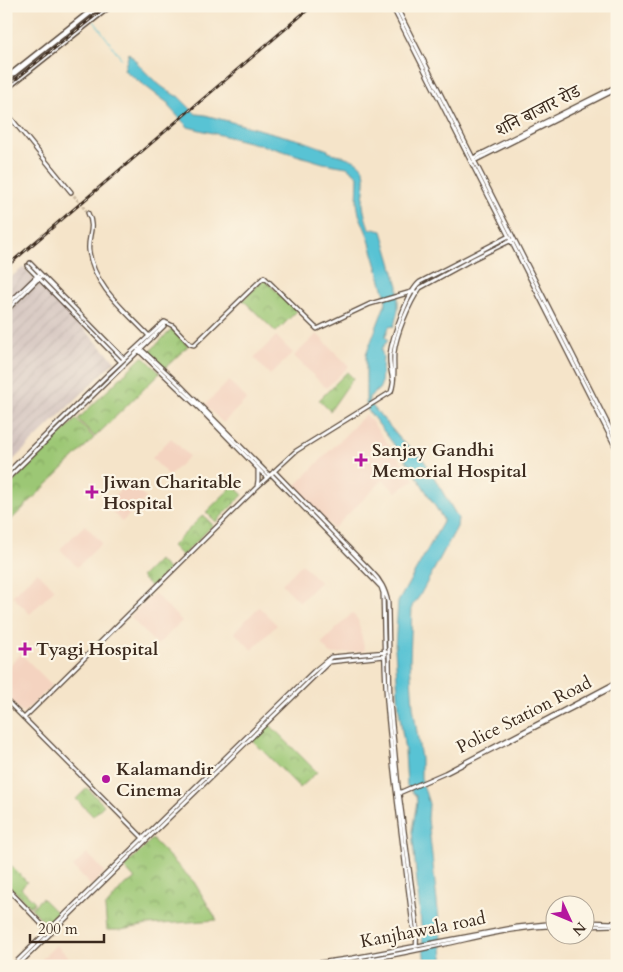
<svg xmlns="http://www.w3.org/2000/svg" width="623" height="972" font-family="Cardo,'Noto Serif Devanagari',serif">
<defs>
<pattern id="industrial-furrows" width="10" height="10" patternUnits="userSpaceOnUse" patternTransform="scale(1.25)"><rect width="10" height="10" fill="#d0c0bc"/><path d="M-1 1l2-2M0 10L10 0M9 11l2-2" fill="none" stroke="#b4a5a1"/></pattern>
<pattern id="park-crowns" width="20" height="18" patternUnits="userSpaceOnUse" patternTransform="scale(1.25)"><rect width="20" height="18" fill="#9cc774"/><path d="M2 6a3 3 0 1 1 6 0M12 15a3 3 0 1 1 6 0" fill="none" stroke="#80a25f"/></pattern>
</defs>
<rect width="100%" height="100%" fill="#fcf5e5"/>
<filter id="ink" filterUnits="userSpaceOnUse"><feTurbulence type="fractalNoise" baseFrequency=".02" numOctaves="2"/><feDisplacementMap in="SourceGraphic" scale="10" xChannelSelector="R" yChannelSelector="G"/><feConvolveMatrix kernelMatrix="1 2 1 2 8 2 1 2 1" color-interpolation-filters="sRGB"/></filter>
<filter id="wash" filterUnits="userSpaceOnUse"><feTurbulence type="fractalNoise" baseFrequency=".0096" numOctaves="4" result="noise"/><feDisplacementMap in="SourceGraphic" scale="20" xChannelSelector="R" yChannelSelector="G"/><feGaussianBlur stdDeviation="1.12" result="paint"/><feColorMatrix in="noise" values="0 0 0 0 0 0 0 0 0 0 0 0 0 0 0 0 0 1.4 0 .05"/><feComposite in="paint" operator="in"/></filter>
<g filter="url(#wash)">
<rect width="100%" height="100%" fill="#f5e4c9"/>
<path fill="#f4d3c0" d="M317,334L349,366L326,388L294,356Z
M276,336L293,353L270,375L254,358Z
M229,381L247,399L223,423L205,405Z
M366,414L415,480L396,492L383,480L333,529L294,487Z
M171,438L189,456L169,476L152,458Z
M129,481L146,498L122,522L105,505Z
M85,525L102,543L77,567L60,549Z
M302,564L320,582L300,602L282,584Z
M37,572L55,589L30,614L12,596Z
M154,593L182,621L157,645L130,617Z
M259,607L277,625L252,650L234,632Z
M352,613L358,620L365,651L331,654L321,644Z
M21,654L52,685L23,713L6,696V669Z
M87,853L105,872L91,886L73,867Z
M56,945L69,957L60,966H35Z"/>
<path fill="url(#industrial-furrows)" d="M24,267L115,361L6,467V281Z"/>
<path fill="url(#park-crowns)" stroke="#6c7849" d="M264,279L297,311L276,332L243,300Z
M173,328L188,346L165,368L149,352Z
M143,356L160,373L95,437L78,419Z
M347,372L353,378L330,411L319,400Z
M76,419L94,438L6,525V489Z
M233,486L243,495L216,522L206,512Z
M203,515L213,525L182,556L172,546Z
M158,560L169,570L151,587L141,577Z
M269,724L317,772L300,788L252,740Z
M87,788L104,805L93,816L76,799Z
M152,839L194,882L217,920L147,925L121,930H107L105,908L124,885L135,879L124,867Z
M9,864L27,882L21,888L35,902L30,907L6,883V867Z
M42,898L60,916L49,927L31,908Z"/>
<path fill="#59c3d4" stroke="#4a7679" d="M129,53C145,72 154,83 176,96H178L196,114L205,115L303,141L328,150V152C338,155 350,157 358,163C371,173 362,192 363,205C364,213 366,220 369,228L382,231L398,286V310L394,326L389,327L385,337L388,340L381,349L383,357L381,385L379,389L369,397V402L402,441L415,451L425,462L458,518L457,527L419,597L412,606L410,661L413,706L421,759V778L429,804L428,819L444,966H425L412,831L417,802L416,796L407,786L405,751L399,710L395,648L398,602L443,522V519L411,467L367,409L366,402V355L386,302L385,295L368,236L359,214L357,203L358,176L347,167L323,163L273,148L188,127L168,106L169,104L124,70Z"/>
<g fill="none" stroke-linecap="round" stroke-linejoin="round">
<path stroke="#59c3d4" stroke-width="1" d="M83,6L87,12
M94,21L121,58"/>
</g>
</g>
<g filter="url(#ink)">
<g fill="none" stroke-linecap="round" stroke-linejoin="round">
<path stroke="#d0bfa7" stroke-width="3" stroke-dasharray="3 1.5" stroke-linecap="butt" d="M71,192L88,213"/>
<defs>
<path id="secondary" d="M392,6L617,450
M396,6L617,442
M6,112L71,192
M473,158L617,86
M474,161L617,89
M88,213C96,229 87,236 89,251C94,287 126,311 149,336
M30,263L124,359
M27,266L121,362
M6,306L38,275
M6,311L40,277
M165,322L173,326L190,344L194,345L264,277L317,329L370,304L411,292H417
M140,348L179,384L269,475
M138,350L200,409L267,478
M393,381C391,372 389,362 390,354C392,338 408,291 420,282L509,236
M274,471L371,571C381,581 385,589 388,602L390,702L398,785L413,897L417,927L416,950
M6,474L108,374L164,322
M271,474L381,587L383,593C384,630 384,667 387,703C393,778 404,852 413,927L415,932
M6,480L164,326L165,322
M257,487L258,480V469
M6,700L145,840
M24,718L256,488L296,451L391,392C396,379 393,367 394,353C396,335 409,303 420,288L473,259L514,239
M446,773L617,685
M399,793L445,773L617,682
M6,887L49,932
M586,922L617,923
M586,926L617,925
M371,958L373,966
M12,966L314,671L331,657L386,652
M17,966L329,662L385,656
M297,966L353,958L517,927L556,923
M327,966C365,961 404,953 441,945C479,937 517,926 556,926"/>
<path id="highway" d="M6,79L98,6
M6,88L109,6"/>
</defs>
<use href="#secondary" stroke="#574638" stroke-width="5.5"/>
<use href="#highway" stroke="#574638" stroke-width="8"/>
<use href="#secondary" stroke="#fff" stroke-width="3"/>
<use href="#highway" stroke="#fff" stroke-width="5"/>
<defs>
<path id="rail" d="M6,87L107,6
M6,267L312,6"/>
</defs>
<use href="#rail" stroke="#3b2a1e" stroke-width="3"/>
<use href="#rail" stroke="#fcf5e5" stroke-width="1" stroke-dasharray="4" stroke-linecap="butt"/>
</g>
</g>
<g fill="#b5179e" stroke="#fcf5e5" stroke-width="2">
<path d="M358.5 452.5h5v5h5v5h-5v5h-5v-5h-5v-5h5z"/>
<path d="M89.5 484.5h5v5h5v5h-5v5h-5v-5h-5v-5h5z"/>
<path d="M22.5 641.5h5v5h5v5h-5v5h-5v-5h-5v-5h5z"/>
<circle cx="106" cy="779" r="5"/>
</g>
<g text-anchor="middle" dominant-baseline="central" stroke-width="4.5" stroke-linejoin="round" paint-order="stroke">
<g font-size="18" fill="#3b2a1e" stroke="#fcf5e5">
<text transform="translate(538 111) rotate(-27)">शनि बाजार रोड</text>
<text transform="translate(524 715) rotate(-27)">Police Station Road</text>
<text transform="translate(423 930) rotate(-11)">Kanjhawala road</text>
</g>
<g font-size="18" font-weight="bold" fill="#3b2a1e" stroke="#fcf5e5" text-anchor="start">
<text x="372" y="450">Sanjay Gandhi<tspan x="372" dy="21">Memorial Hospital</tspan></text>
<text x="103" y="482">Jiwan Charitable<tspan x="103" dy="21">Hospital</tspan></text>
<text x="36" y="649">Tyagi Hospital</text>
<text x="116" y="769">Kalamandir<tspan x="116" dy="21">Cinema</tspan></text>
</g>
</g>
<rect width="623" height="972" fill="none" stroke="#fcf5e5" stroke-width="25"/>
<g transform="translate(570 920) rotate(134)"><circle r="24" fill="#fcf5e5" stroke="#afa495"/>
<path d="M0-4L9 19L0 12L-9 19Z" fill="#b5179e"/>
<text y="-8" font-size="14" font-weight="bold" text-anchor="middle" fill="#3b2a1e">N</text>
</g>
<path d="M30 934v8h74v-8" fill="none" stroke="#3b2a1e" stroke-width="2.5"/>
<text x="38" y="934" font-size="15" fill="#3b2a1e" stroke="#fcf5e5" stroke-width="4" paint-order="stroke">200 m</text>
</svg>
